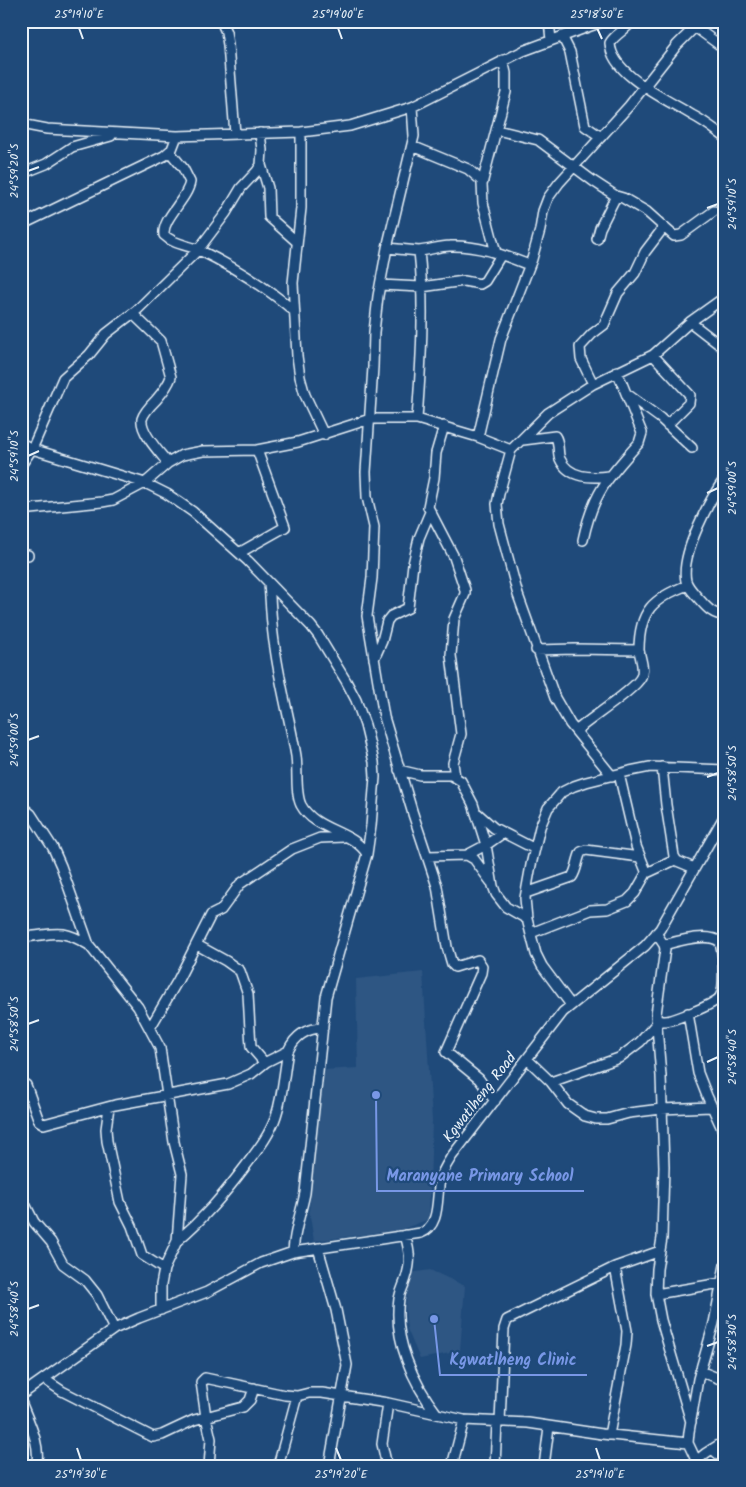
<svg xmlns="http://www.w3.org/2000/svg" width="746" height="1487" font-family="Kalam,sans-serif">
<rect width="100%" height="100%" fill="#1f4a7a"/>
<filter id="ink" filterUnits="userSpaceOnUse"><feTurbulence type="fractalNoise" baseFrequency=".02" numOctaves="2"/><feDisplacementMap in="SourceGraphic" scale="10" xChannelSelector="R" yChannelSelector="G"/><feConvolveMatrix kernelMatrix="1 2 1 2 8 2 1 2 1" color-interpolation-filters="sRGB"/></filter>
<g filter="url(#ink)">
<path fill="#2e5683" d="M423,972L432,1120L429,1219L400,1230L314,1241L309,1210L324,1070L358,1068L356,979Z
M430,1270L465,1286L460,1351L420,1359L407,1329L405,1309L410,1273Z"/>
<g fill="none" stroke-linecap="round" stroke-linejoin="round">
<defs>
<path id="minor" d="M221,21L226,32L228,45L235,134
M549,21L551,40
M632,21C626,30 615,34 610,43C611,75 668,100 692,115C704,121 714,129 725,137
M695,27L725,49
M562,36L570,52L585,126L601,137
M412,107L414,136L387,248L378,296L374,332L373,367L366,472L367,497L374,527L372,578L367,616L384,717L413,814L437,886L447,947L452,964L455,967L478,960L482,966L481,973L446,1052L479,1079L495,1101
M21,124L47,129L177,136L301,132L350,126L412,107L523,51L604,21
M497,130L538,140L593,181L616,196L623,198L647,212L674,236L681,235L714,211
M301,132V208L293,283L297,356L300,377L305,395L324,435
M412,146L468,169L483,182
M170,152L183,168L190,182C187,200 162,218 164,235C173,244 187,245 199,250C232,266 266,287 294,311
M261,165L268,188L269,217L297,242
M21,174L46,164L72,147L111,136
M21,225L164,156L172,149L177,136
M597,239L600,228L616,196
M387,248L419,251C425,305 421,365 417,419
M419,251C430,250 440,246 450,246C479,245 503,255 529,265
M496,253L483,203L482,184L506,92V73L503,60
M380,285L421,287L464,281L480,284L485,281L501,255
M133,314L161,341L171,377C168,386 162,393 156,400C151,405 144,412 142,419C140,432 160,453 168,463
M690,322L725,349
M653,355L690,395L689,403L667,425
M593,384L581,359L580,347L592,334L604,325L618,293L635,273L645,252L664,227
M627,394L660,418L692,448
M444,426L436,453L434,478L428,507L454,557L465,590V594L454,619L451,655L461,734L453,763L455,777
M478,437L501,339L532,259L540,230L543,211L548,198L559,183L629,106L677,45L701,21
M523,440L555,436C560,443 557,452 560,459C569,479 592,478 609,476
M21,443L32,449L145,483L167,494L193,512L248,561L311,626L318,635L346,681L356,700L365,725L374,762L375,777L371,826L367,854L326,997L305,1193C301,1213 294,1231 293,1252
M21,465L32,449L63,378L89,355L106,334L137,310L198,250L226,213L241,188L257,171L261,165L262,150L260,133
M725,478C710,499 680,554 686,581C688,588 695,594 700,600C707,608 713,615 725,615
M21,510L102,502L113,500L145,483L168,463L182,455L203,451L257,450L298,442L370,419H417L478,437L511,450
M583,540C593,493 608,477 639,443L642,433L617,371
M239,553L285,527L257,450
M21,555H28
M269,584C271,605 271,627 275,648C280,685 290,720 296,756C298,770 295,793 301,805C315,831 352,830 367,854
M536,650L575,649L639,650
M374,659L382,641L387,621L391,616L408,608L413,564L419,538L430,512
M576,731C588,720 636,689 641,677C645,669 640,658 639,650C639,611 653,598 688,585
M662,767L666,805L674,856L677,861L694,868
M399,770L420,775H451L461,781L473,804L486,845L493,886L496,894L506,907L527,919
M619,774L636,846L646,871L649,872L675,860
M612,776L570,724L555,698L518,595L499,524L497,504L499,494L511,450L548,413L593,384L653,355L690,322L725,297
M21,806L31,814L53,848L61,866L89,945L138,1007L160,1048L174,1142L182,1174L177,1241L164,1269L161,1285V1310
M476,812L494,828L535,849
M467,855L474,859L491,882
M427,856L467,855L486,845L503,833
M526,893L572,877C577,870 577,860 581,852L586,850L640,857
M531,933L590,910L607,909L627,901L635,893L647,872
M656,933L664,945L665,949L656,1014L661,1076L664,1167L662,1238L657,1269L656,1294L661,1320L691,1422
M21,935L23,937C55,935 59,927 89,945
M197,945L226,961L240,971L248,994L251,1047L263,1061L266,1062L288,1051
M664,945C677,941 709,932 720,942L723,958H725
M719,998L725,1008
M571,1005L542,966L536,954L527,919L525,898L531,865L540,827L548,808L562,792L574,786L586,782L630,771L650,767L725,770
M688,1013L698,1073L707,1096L725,1135
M656,1019C658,1020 661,1021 663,1021C672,1022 715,1004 720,997C725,989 723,968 723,958
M150,1028L178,980L211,915L221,910L240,884L292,849L320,838L344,837
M527,1059L551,1082L568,1104L585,1116L596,1119H607L629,1113L661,1109L711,1107
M551,1082L619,1058L640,1042L656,1024
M26,1085L39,1121L44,1124L115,1105L228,1084L251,1074L266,1062
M109,1107L106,1129L107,1141L120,1202L132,1226L142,1255L164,1269
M21,1196L34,1222L51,1242L63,1264L85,1280L97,1295L114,1329
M405,1235C411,1255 411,1265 404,1284C402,1289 400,1293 399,1299C393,1339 413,1383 437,1414
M177,1241C204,1218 222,1197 244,1168C256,1152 270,1135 276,1116C283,1095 284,1072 288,1051C295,1036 306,1028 323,1028
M318,1248L336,1310L347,1365L329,1466
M656,1294L721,1283
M700,1371L725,1381
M44,1379L62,1391L153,1437L162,1435L194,1420L243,1407L250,1400L254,1388
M21,1395L114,1329L139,1318L207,1292L261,1263L293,1252L421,1233C441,1225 436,1198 440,1180C442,1171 447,1164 452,1156L563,1012L645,946L660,929L725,815
M21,1402C28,1420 42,1446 36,1466
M500,1422L504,1329L507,1320L615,1267L660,1251
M609,1435L626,1345L627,1331L615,1267
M712,1449L725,1460
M696,1460L688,1443L689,1432L698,1379L714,1323L725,1265
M209,1466L211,1439L206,1417L201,1382L205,1378L285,1395L297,1396L309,1393H322L388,1403L464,1420L528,1423L602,1434L688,1443
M278,1466L297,1396
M387,1466L382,1444L388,1403
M452,1466L464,1420
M495,1466L497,1422
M544,1466L549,1427
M690,1466L706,1453L725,1441"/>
</defs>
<use href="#minor" stroke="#e8f1f8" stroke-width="12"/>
<use href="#minor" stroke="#1f4a7a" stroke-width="9"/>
</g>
</g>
<path fill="none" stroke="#e8f1f8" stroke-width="2" d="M79,28L83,39M338,28L342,39M597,28L602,39M28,171L39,167M707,208L718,204M28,456L39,451M707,493L718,488M28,740L39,736M707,777L718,773M28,1024L39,1020M707,1062L718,1057M28,1309L39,1305M707,1346L718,1342M77,1448L81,1460M336,1448L341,1460M596,1448L600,1460"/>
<g text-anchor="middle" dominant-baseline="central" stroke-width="4.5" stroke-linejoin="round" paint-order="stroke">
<g font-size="15" fill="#e8f1f8" stroke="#1f4a7a">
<text transform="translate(480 1098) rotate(-52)">Kgwatlheng Road</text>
</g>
</g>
<path fill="none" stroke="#7897e6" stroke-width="2" d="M376 1095L377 1191H584M434 1319L440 1375H587"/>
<g fill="#7897e6" stroke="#1f4a7a" stroke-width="2">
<circle cx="376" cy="1095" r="5"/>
<circle cx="434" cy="1319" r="5"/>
</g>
<g font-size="16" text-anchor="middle" font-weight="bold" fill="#7897e6" stroke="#1f4a7a" stroke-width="4.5" stroke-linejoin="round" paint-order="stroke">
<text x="480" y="1181">Maranyane Primary School</text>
<text x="513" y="1365">Kgwatlheng Clinic</text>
</g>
<rect width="746" height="1487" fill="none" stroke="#1f4a7a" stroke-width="55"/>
<rect x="28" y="28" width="690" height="1432" fill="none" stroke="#e8f1f8" stroke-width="2"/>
<g font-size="12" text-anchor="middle" fill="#e8f1f8">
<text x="79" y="18">25°19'10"E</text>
<text x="338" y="18">25°19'00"E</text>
<text x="597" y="18">25°18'50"E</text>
<text transform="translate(14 171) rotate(-90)" y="4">24°59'20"S</text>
<text transform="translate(732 204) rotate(-90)" y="4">24°59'10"S</text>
<text transform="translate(14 456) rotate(-90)" y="4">24°59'10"S</text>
<text transform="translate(732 488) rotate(-90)" y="4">24°59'00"S</text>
<text transform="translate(14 740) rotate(-90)" y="4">24°59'00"S</text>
<text transform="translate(732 773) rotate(-90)" y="4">24°58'50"S</text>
<text transform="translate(14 1024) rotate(-90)" y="4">24°58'50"S</text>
<text transform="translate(732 1057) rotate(-90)" y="4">24°58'40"S</text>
<text transform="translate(14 1309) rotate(-90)" y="4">24°58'40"S</text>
<text transform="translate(732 1342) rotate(-90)" y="4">24°58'30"S</text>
<text x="81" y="1478">25°19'30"E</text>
<text x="341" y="1478">25°19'20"E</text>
<text x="600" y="1478">25°19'10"E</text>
</g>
</svg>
